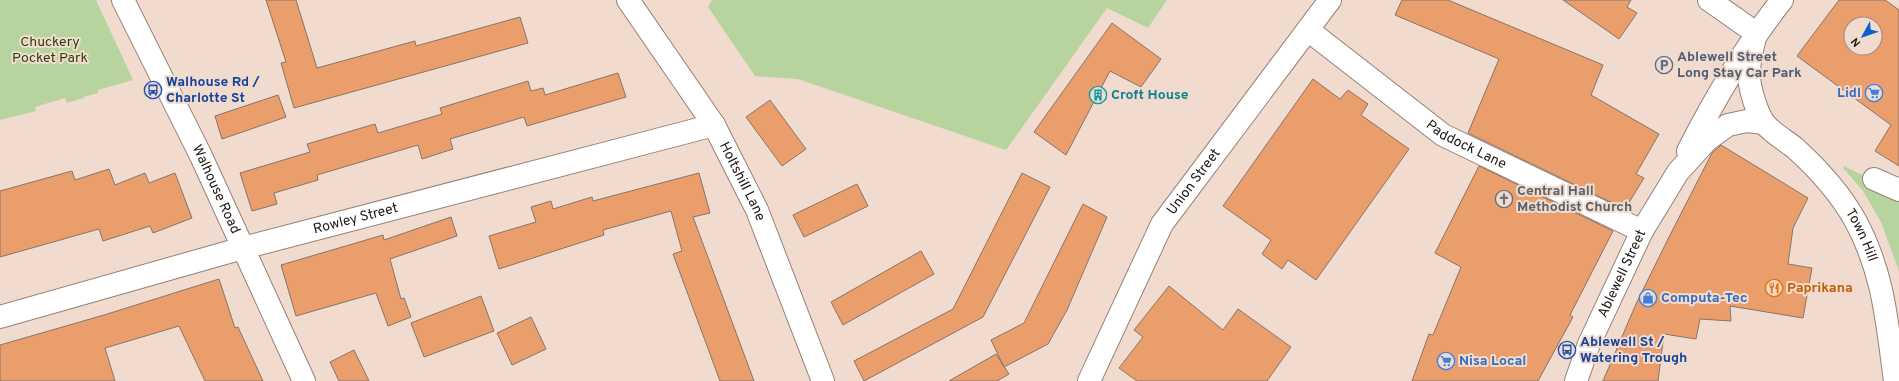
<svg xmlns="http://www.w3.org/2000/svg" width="1899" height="381" font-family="Overpass,sans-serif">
<rect width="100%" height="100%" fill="#f1dbce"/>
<path fill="#b7d39e" d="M0,0H96L133,80L98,90V93L83,97L84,98L67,103L65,98L35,107L36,111L0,120Z
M712,0H1167L1148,28L1107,8L1006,150L798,79L755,76L708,7Z
M1844,166L1874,181L1899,200V271L1881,222L1863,191L1843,168Z"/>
<path fill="#ea9e6b" stroke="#887468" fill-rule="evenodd" d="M266,0H296L317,68L415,41L416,46L520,17L528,43L294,108L281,63L286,62Z
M1402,0H1448L1603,65L1591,95L1659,134L1636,174L1644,178L1625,209L1468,133L1499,59L1395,15Z
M1563,0H1631L1627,7L1637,13L1619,39Z
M1839,0H1885L1899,10V166L1875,151L1891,125L1797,56ZM1851,24H1875V48H1851Z
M1112,23L1161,59L1141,87L1110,71L1066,155L1034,132Z
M618,73L626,97L527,126L524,117L450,139L453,149L422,159L418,145L317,175L318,180L274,193L277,204L252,211L240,173L310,152L307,144L375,124L378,133L442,114L440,108L528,81L531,91L543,88L545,95Z
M1313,79L1340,99L1348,90L1368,104L1361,115L1409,149L1316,280L1288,260L1282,269L1262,254L1271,240L1223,206Z
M278,95L286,117L222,139L215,116Z
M770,100L806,149L782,166L746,117Z
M1721,145L1808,198L1793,228L1788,264L1812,268L1803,318L1730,306L1731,321L1700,319L1696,339L1664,334L1658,381H1603L1636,304L1668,239L1712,153Z
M1479,166L1613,231L1570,315L1573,317L1538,381H1412L1429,334L1433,335L1461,267L1435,253Z
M109,169L115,185L145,173L149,183L175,173L192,218L153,233L150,226L103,241L99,229L0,257V191L72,171L75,180Z
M699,173L710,213L693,217L754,381H720L673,254L682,251L671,211L603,230L604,235L499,269L489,236L536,222L531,207L551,201L553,209L592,197L593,201Z
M1022,173L1050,187L983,317L864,381L854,361L953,309Z
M857,184L868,206L804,237L793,215Z
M1083,204L1107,217L1067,310L1048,344L1004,367L991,340L1024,323Z
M451,217L457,236L390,259L401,299L404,298L411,317L388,326L376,293L296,316L281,265L383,235L384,240Z
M921,251L934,274L843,325L831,302Z
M219,279L235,328L238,327L263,381H205L179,326L105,348L115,381H0V345L104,315Z
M1169,286L1223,330L1238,309L1291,347L1267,381H1137L1119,368L1143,337L1134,330Z
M481,296L494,331L424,357L411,323Z
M531,317L546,349L512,365L497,333Z
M354,350L369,381H339L330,362Z
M996,354L1009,374L997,381H949Z"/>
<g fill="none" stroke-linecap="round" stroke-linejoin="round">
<defs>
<g id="minor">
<path id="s1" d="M123,0L201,156L304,381"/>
<path id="s2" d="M628,0L714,125L757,210L823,381"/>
<path d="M1709,0L1756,33"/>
<path id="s3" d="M1308,30L1443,135L1642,231"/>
<path d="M1874,179L1899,190"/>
<path id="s4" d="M0,317L243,248L714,125"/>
<path id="s5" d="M1089,381L1162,224L1330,0"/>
</g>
<g id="tertiary">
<path id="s6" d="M1756,33C1753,47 1748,63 1749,77C1750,90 1757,113 1764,123C1772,133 1785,140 1795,148C1818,169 1840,193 1855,220C1884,273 1887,323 1895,381"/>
<path d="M1688,151C1715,98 1745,47 1782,0"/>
<path id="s7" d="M1576,381L1589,344L1642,231L1678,172L1707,140L1728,125L1747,121L1764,123"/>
</g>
</defs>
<use href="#minor" stroke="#958175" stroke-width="24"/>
<use href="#tertiary" stroke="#958175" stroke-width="24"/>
<use href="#minor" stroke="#fff" stroke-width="22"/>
<use href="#tertiary" stroke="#fff" stroke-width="22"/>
</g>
<defs>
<symbol id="parking-ring" viewBox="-11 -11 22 22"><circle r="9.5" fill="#f1dbce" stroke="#5c6f8a" stroke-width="1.5"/><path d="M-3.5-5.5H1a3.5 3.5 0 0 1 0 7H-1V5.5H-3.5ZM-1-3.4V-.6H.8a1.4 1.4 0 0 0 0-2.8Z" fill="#5c6f8a"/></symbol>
<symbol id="bus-ring" viewBox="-11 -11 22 22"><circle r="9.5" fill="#f1dbce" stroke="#1a4fb4" stroke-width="1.5"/><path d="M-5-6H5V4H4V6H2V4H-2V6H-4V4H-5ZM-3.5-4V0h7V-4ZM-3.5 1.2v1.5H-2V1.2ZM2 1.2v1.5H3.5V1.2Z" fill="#1a4fb4"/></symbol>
<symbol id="supermarket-ring" viewBox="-11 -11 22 22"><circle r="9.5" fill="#f1dbce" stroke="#3f7fe0" stroke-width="1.5"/><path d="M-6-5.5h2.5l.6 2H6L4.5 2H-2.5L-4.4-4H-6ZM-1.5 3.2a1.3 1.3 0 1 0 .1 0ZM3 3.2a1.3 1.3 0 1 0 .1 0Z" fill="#3f7fe0"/></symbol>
<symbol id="building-ring" viewBox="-11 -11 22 22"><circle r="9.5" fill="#f1dbce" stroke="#0f9aa8" stroke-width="1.5"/><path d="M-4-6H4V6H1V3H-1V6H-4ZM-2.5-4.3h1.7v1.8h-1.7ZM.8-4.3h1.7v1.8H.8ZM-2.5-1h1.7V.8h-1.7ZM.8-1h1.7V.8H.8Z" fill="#0f9aa8"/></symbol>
<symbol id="church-ring" viewBox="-11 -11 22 22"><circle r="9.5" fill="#f1dbce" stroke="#6b7280" stroke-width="1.5"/><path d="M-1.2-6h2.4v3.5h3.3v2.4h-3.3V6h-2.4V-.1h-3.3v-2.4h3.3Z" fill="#6b7280"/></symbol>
<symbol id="restaurant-ring" viewBox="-11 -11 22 22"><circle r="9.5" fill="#f1dbce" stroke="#e8710a" stroke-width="1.5"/><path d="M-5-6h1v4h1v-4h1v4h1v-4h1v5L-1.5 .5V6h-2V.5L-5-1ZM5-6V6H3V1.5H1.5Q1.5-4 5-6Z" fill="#e8710a"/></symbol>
<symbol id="shop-ring" viewBox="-11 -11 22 22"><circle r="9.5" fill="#f1dbce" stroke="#3f7fe0" stroke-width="1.5"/><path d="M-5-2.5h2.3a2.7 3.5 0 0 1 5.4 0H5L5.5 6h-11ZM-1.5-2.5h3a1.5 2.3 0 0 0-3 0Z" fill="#3f7fe0"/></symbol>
</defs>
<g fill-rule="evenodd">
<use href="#parking-ring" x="1654" y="55" width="20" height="20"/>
<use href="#bus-ring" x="143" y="80" width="20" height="20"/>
<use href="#supermarket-ring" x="1864" y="83" width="20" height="20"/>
<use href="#building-ring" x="1088" y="85" width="20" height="20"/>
<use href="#church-ring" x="1494" y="189" width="20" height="20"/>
<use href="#restaurant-ring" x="1764" y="278" width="20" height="20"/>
<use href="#shop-ring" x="1638" y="288" width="20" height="20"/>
<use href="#bus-ring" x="1557" y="340" width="20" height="20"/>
<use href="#supermarket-ring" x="1436" y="351" width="20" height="20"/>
</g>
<g text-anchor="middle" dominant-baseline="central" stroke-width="4" stroke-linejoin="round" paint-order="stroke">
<g font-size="14" fill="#294108" stroke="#f1dbce">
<text x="50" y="42">Chuckery<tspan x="50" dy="16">Pocket Park</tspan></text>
</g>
<g font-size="14" font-weight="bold" fill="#4e5e75" stroke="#f1dbce" text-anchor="start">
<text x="1677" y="57">Ablewell Street<tspan x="1677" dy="16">Long Stay Car Park</tspan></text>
</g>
<g font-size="14" font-weight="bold" fill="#164399" stroke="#f1dbce" text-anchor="start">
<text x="166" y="82">Walhouse Rd /<tspan x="166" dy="16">Charlotte St</tspan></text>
<text x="1580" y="342">Ablewell St /<tspan x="1580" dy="16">Watering Trough</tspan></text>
</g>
<g font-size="14" font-weight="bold" fill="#366cbe" stroke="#f1dbce" text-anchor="start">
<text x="1861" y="93" text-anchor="end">Lidl</text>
<text x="1661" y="298">Computa-Tec</text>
<text x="1459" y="361">Nisa Local</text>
</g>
<g font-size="14" font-weight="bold" fill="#0d838f" stroke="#f1dbce" text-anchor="start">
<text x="1111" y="95">Croft House</text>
</g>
<g font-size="14" fill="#201814" stroke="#f1dbce">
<text stroke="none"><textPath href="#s3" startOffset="196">Paddock Lane</textPath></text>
<text stroke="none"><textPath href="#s5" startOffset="226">Union Street</textPath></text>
<text stroke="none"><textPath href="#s2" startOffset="215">Holtshill Lane</textPath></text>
<text stroke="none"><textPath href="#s1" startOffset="211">Walhouse Road</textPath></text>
<text stroke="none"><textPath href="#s4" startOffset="369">Rowley Street</textPath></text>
<text stroke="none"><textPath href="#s6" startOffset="244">Town Hill</textPath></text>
<text stroke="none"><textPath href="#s7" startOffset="117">Ablewell Street</textPath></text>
</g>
<g font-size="14" font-weight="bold" fill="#5b616d" stroke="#f1dbce" text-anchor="start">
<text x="1517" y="191">Central Hall<tspan x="1517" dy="16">Methodist Church</tspan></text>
</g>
<g font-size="14" font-weight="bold" fill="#c56008" stroke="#f1dbce" text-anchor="start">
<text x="1787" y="288">Paprikana</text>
</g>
</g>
<g transform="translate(1863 36) rotate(230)"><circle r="19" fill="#f1dbce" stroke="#9d8d84"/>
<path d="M0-3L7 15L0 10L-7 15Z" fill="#0863cc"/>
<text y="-6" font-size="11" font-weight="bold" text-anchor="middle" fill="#201814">N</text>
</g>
</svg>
